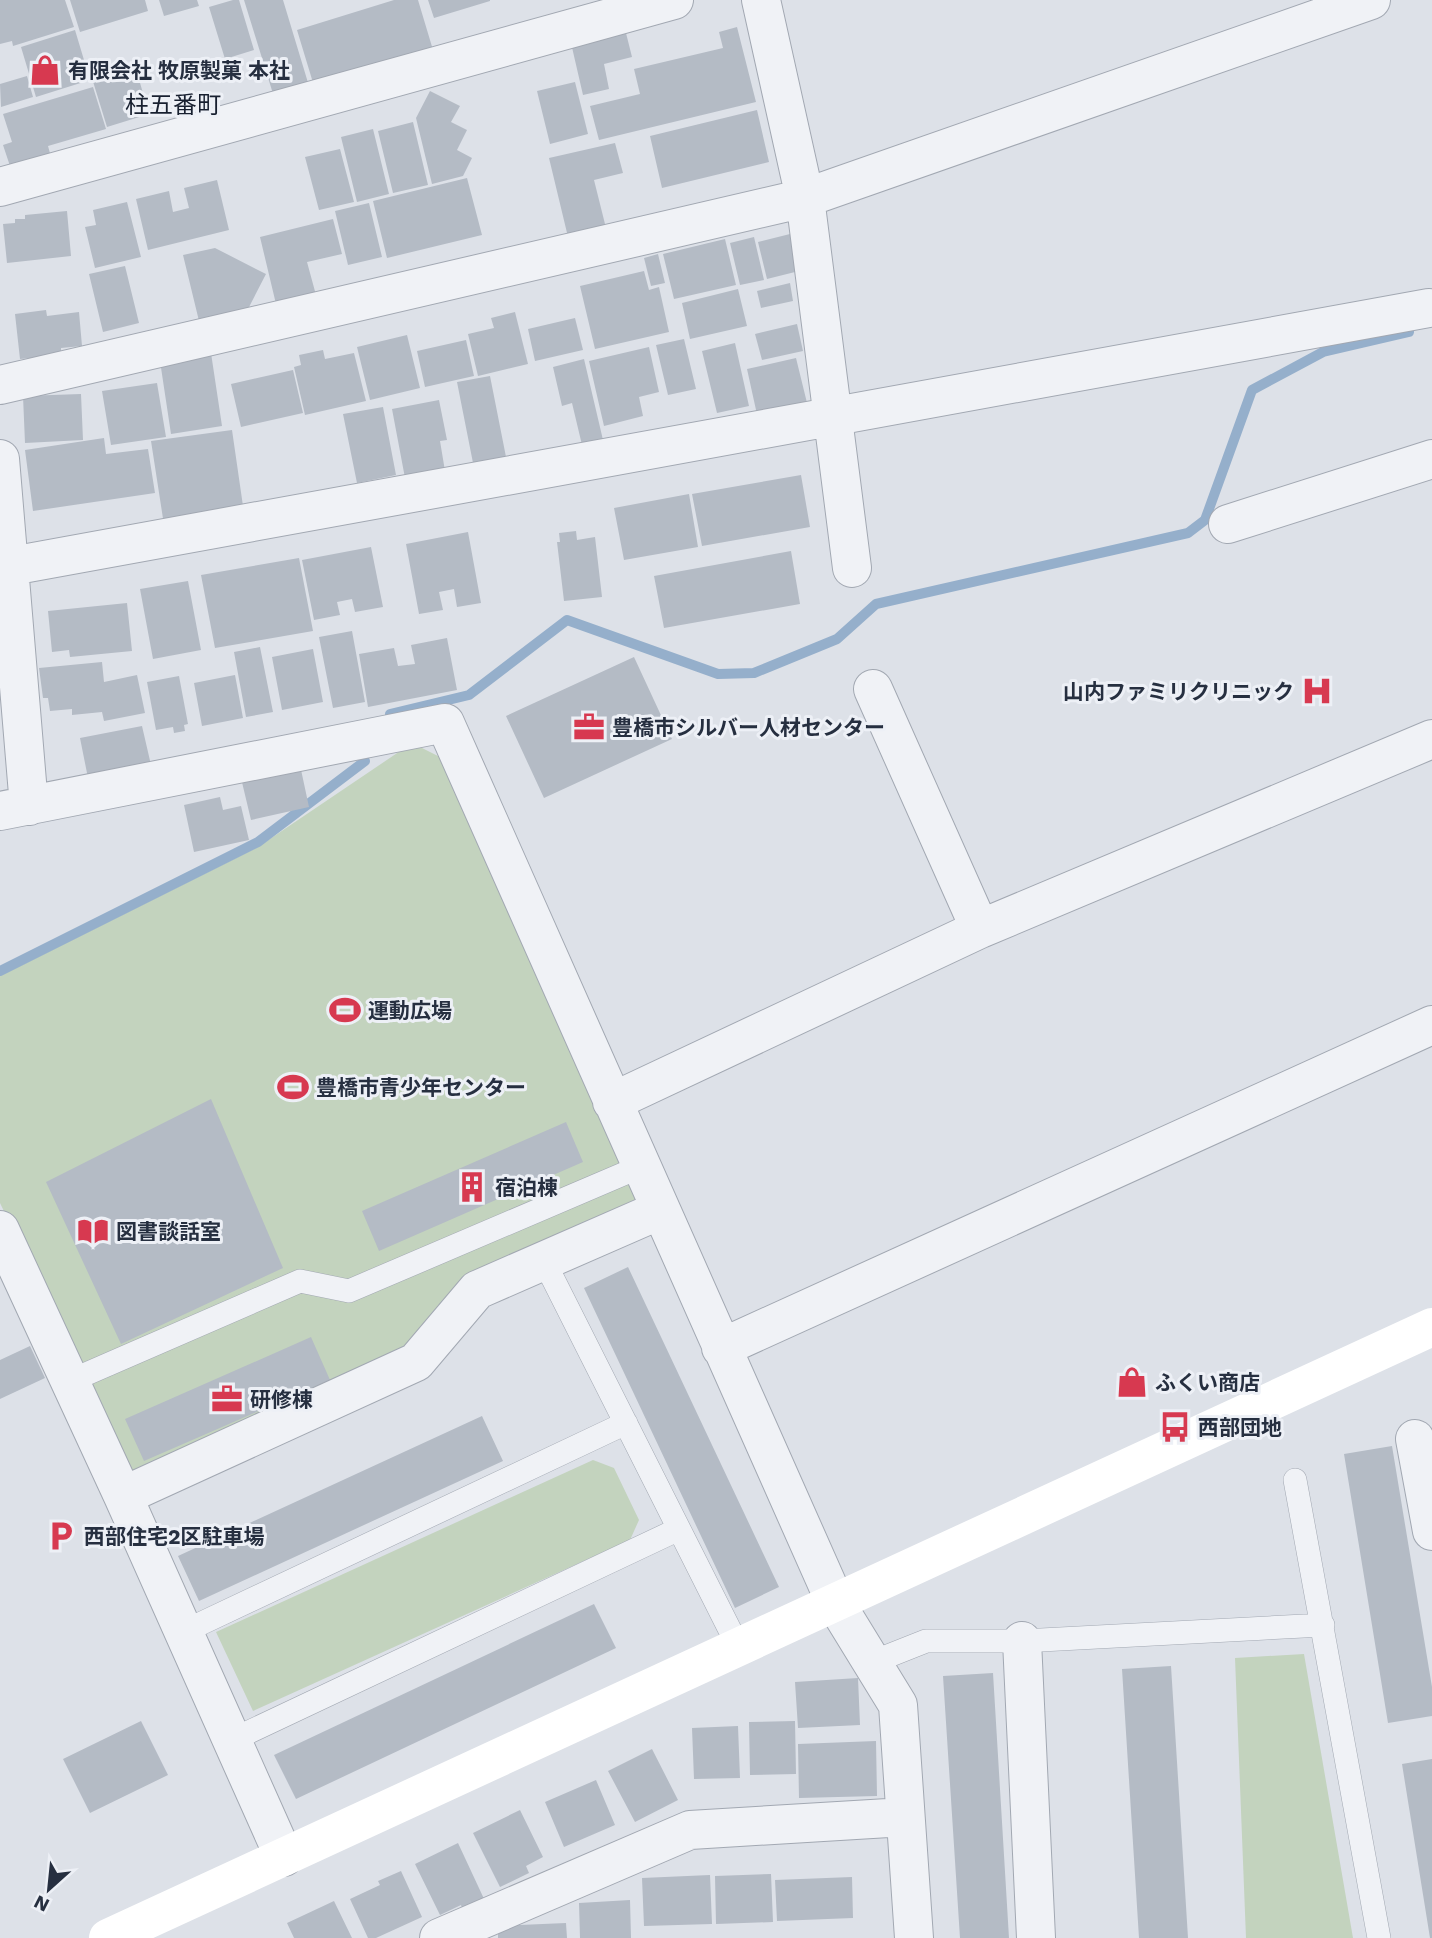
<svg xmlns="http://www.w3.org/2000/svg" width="1432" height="1938" font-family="'Work Sans','Noto Sans JP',sans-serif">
<rect width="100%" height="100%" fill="#dde1e8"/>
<path fill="#c3d3be" d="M412,743L440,757L636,1199L467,1276L403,1349L131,1474L0,1203V976L258,847Z
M593,1460L614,1468L639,1520L630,1540L253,1711L216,1632Z
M1304,1654L1353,1938H1246L1235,1658Z"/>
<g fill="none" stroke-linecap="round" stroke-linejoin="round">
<path stroke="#95afcb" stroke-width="10" d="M390,714L469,695L567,620L718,674L754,673L837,639L876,604L1188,533L1205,520L1252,390L1323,352L1409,332
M0,971L258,842L365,761"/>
</g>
<path fill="#b4bbc5" d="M0,0H65L74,27L13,46L12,41L0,44Z
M70,0H145L148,11L80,32Z
M159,0H197L199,6L164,16Z
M233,0H239L254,50L225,59L209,7Z
M244,0H283L309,86L274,97Z
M394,0H418L433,50L314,86L297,30Z
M428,0H490V1L434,18Z
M737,27L756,102L599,140L590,106L640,94L634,69L723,48L719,32Z
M625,29L632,57L604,64L609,89L583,95L571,43Z
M75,30L90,80L36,97L21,47Z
M134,62L149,114L107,127L91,75Z
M27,76L33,97L1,107L0,84Z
M575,82L588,134L550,144L537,91Z
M93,87L106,129L48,146L51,157L11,169L3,145L12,142L3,114Z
M430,91L460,106L451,122L467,130L457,150L472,158L463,176L432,184L416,118Z
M757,110L769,162L662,188L650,136Z
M413,122L428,185L393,193L378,131Z
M373,129L389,194L357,202L341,137Z
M615,143L623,173L594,180L606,228L568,237L549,158Z
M340,149L354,202L319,210L305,157Z
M467,178L482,235L387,258L373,201Z
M217,180L229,230L148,250L136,199L169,191L173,212L189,208L184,188Z
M127,202L141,257L95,268L85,227L96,225L93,210Z
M369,203L382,257L348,265L335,211Z
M67,211L71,256L7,263L3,224L15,223V219H25V215Z
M333,219L342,254L307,262L316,295L276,304L260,237Z
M790,234L799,271L767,279L758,242Z
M754,237L764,280L740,285L730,243Z
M725,239L736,285L674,299L663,254Z
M215,248L266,274L248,309L199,321L183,255Z
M658,254L665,283L651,286L644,258Z
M125,266L139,323L103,332L89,274Z
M644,271L649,290L659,287L669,332L595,349L580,286Z
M790,283L793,301L761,308L757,291Z
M738,289L747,326L690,339L682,303Z
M46,310L47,316L79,312L82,346L61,348V355L20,359L15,314Z
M515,312L528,364L478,376L468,334L494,328L491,318Z
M575,318L583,350L535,361L528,329Z
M797,324L803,351L762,360L755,334Z
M407,335L420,388L370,400L357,347Z
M684,339L696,389L668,395L656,345Z
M466,340L474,376L425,387L417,351Z
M735,343L749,406L717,413L702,351Z
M649,347L659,392L639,397L643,416L604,426L589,361Z
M323,350L325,359L354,353L366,401L305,415L294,367L301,365L299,355Z
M211,353L222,426L171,434L160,361Z
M796,358L808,407L758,419L747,369Z
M584,359L603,440L582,445L572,403L562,406L553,367Z
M293,370L303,413L241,427L231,384Z
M490,376L507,462L474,468L457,382Z
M157,383L166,437L111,445L102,391Z
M81,394L83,440L25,443L23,396Z
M439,400L447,440L440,441L445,471L405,478L392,409Z
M383,407L396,475L357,483L343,414Z
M232,430L244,513L164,525L151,441Z
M104,438L106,454L148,449L155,493L33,511L25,450Z
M801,475L810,527L702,546L692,494Z
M689,494L698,547L624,560L614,508Z
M576,531L577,540L595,537L602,597L564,601L557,542H560L559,533Z
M468,532L481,603L457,607L454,589L439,592L443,610L419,614L406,544Z
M371,547L383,607L355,612L352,599L337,602L340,615L314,620L302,560Z
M791,551L800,604L664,628L654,576Z
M299,558L313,631L215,648L201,575Z
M188,581L201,650L153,659L140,589Z
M127,603L132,651L70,657L69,650L52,652L48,611Z
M352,631L365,702L333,708L319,637Z
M447,638L457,690L368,707L359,654L394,648L398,666L415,664L411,645Z
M260,647L273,712L246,717L234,652Z
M313,649L323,702L282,710L272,657Z
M634,657L672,739L544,798L506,716Z
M102,662L104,682L137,675L145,713L104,721L102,712L72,715V709L50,711L48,698H43L39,668Z
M235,675L243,718L202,726L194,683Z
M179,676L188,724L184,725L185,731L174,733L173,727L156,730L147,682Z
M142,726L151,765L88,778L80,738Z
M300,765L309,807L251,820L241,778Z
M220,797L223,810L241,806L249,840L194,852L184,805Z
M211,1099L283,1268L121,1344L46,1182Z
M566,1122L583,1162L379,1251L362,1211Z
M628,1267L779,1587L735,1608L584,1288Z
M311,1337L330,1380L144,1461L125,1419Z
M30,1346L45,1378L0,1399V1360Z
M482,1416L503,1461L199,1601L178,1556Z
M1392,1446L1432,1687V1716L1388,1723L1344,1454Z
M594,1604L616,1648L296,1799L274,1755Z
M1171,1666L1188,1938H1139L1122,1669Z
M993,1673L1009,1938H960L943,1676Z
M858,1678L860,1725L798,1728L795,1682Z
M141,1721L168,1775L90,1813L63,1759Z
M795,1721L796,1774L750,1775L749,1722Z
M738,1726L740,1778L694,1779L692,1728Z
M876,1741L877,1796L799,1798L798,1744Z
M652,1749L678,1800L635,1822L608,1771Z
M1432,1759V1938H1430L1402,1764Z
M596,1780L615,1825L564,1847L545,1802Z
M520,1810L543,1857L526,1866L529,1873L500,1887L473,1833Z
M458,1843L485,1901L463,1911L461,1905L440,1915L415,1864Z
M401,1871L422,1917L376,1938H368L350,1899L380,1885L378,1881Z
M771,1874L773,1922L716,1924L715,1876Z
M710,1875L712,1924L644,1926L642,1878Z
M852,1877L853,1918L777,1921L775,1880Z
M630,1900L631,1938H580L579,1903Z
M334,1901L352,1938H294L287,1923Z
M566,1923L567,1938H498V1926Z"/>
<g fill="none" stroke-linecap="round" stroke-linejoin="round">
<defs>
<path id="lane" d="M544,1261L739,1648
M70,1381L300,1281L349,1291L642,1166
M1295,1480L1379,1938
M183,1632L626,1423
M873,1662L926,1641H1022L1323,1625
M232,1740L679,1529"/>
<path id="street" d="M761,0L805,198L852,568
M0,187L674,0
M0,385L805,198L1371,0
M0,459L29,806
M1228,524L1432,459
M0,568L1429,308
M873,689L980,929
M0,811L445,723L836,1604L898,1705L914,1938
M612,1102L980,929L1432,739
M0,1230L123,1496L284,1857
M721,1348L1432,1025
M1415,1439L1432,1531
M123,1496L416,1362L477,1290L660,1210
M1022,1641L1036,1938
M439,1938L690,1830L905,1817"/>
</defs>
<use href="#lane" stroke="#a2a8b2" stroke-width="24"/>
<use href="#street" stroke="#a2a8b2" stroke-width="40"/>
<use href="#lane" stroke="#f0f2f6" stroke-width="23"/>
<use href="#street" stroke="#f0f2f6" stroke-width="38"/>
<path stroke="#fff" stroke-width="38" d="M108,1938L1432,1327"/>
</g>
<defs>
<symbol id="shop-bare" viewBox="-9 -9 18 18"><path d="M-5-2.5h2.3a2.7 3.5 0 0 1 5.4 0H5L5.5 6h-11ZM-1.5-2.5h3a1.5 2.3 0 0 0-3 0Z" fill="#d73950" stroke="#edf0f6" stroke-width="2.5" paint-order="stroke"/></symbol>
<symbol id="hospital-bare" viewBox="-9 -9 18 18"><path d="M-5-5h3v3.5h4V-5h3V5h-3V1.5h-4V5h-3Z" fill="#d73950" stroke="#edf0f6" stroke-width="2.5" paint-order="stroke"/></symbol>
<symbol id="office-bare" viewBox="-9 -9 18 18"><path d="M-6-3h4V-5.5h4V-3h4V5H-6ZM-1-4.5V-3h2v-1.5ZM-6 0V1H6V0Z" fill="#d73950" stroke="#edf0f6" stroke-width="2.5" paint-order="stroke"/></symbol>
<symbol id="stadium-bare" viewBox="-9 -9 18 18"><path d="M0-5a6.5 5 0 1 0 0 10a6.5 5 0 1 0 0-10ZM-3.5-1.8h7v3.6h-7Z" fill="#d73950" stroke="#edf0f6" stroke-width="2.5" paint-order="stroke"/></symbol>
<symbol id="building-bare" viewBox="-9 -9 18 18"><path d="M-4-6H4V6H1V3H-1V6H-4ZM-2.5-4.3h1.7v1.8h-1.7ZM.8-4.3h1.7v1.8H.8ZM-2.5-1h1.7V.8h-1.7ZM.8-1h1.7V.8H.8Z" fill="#d73950" stroke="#edf0f6" stroke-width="2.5" paint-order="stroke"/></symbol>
<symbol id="library-bare" viewBox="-9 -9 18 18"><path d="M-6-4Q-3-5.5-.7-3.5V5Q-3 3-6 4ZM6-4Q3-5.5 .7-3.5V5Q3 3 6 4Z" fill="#d73950" stroke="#edf0f6" stroke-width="2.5" paint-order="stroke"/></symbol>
<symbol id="bus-bare" viewBox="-9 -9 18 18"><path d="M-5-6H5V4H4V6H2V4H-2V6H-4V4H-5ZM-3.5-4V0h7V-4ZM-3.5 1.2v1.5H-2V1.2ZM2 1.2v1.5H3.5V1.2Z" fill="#d73950" stroke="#edf0f6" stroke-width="2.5" paint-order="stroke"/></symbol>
<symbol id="parking-bare" viewBox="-9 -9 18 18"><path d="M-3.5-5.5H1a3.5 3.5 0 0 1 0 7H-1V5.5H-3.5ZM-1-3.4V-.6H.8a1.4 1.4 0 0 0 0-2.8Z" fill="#d73950" stroke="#edf0f6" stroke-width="2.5" paint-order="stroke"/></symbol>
</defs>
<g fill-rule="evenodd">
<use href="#shop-bare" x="23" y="48" width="44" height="44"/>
<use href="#hospital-bare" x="1295" y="669" width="44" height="44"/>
<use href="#office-bare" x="567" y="705" width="44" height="44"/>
<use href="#stadium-bare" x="323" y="988" width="44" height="44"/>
<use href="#stadium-bare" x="271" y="1065" width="44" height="44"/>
<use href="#building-bare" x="450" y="1165" width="44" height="44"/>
<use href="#library-bare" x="71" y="1209" width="44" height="44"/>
<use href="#shop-bare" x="1110" y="1360" width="44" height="44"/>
<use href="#office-bare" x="205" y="1377" width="44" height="44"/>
<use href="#bus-bare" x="1153" y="1405" width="44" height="44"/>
<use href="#parking-bare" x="39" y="1514" width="44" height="44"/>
</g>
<g text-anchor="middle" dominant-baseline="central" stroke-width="6" stroke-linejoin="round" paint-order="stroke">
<g font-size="21" font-weight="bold" fill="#262f40" stroke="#edf0f6" text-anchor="start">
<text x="68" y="70">有限会社 牧原製菓 本社</text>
<text x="1294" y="691" text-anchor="end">山内ファミリクリニック</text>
<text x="612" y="727">豊橋市シルバー人材センター</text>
<text x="368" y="1010">運動広場</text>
<text x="316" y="1087">豊橋市青少年センター</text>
<text x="495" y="1187">宿泊棟</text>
<text x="116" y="1231">図書談話室</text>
<text x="1155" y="1382">ふくい商店</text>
<text x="250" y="1399">研修棟</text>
<text x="1198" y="1427">西部団地</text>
<text x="84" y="1536">西部住宅2区駐車場</text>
</g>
<g font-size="24" fill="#182030" stroke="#edf0f6">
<text x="173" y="105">柱五番町</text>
</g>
</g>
<g transform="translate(49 1889) rotate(207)" stroke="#edf0f6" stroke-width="5" paint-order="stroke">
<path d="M0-5L12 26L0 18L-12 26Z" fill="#262f40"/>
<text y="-10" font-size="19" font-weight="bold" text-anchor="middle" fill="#262f40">N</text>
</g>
</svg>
